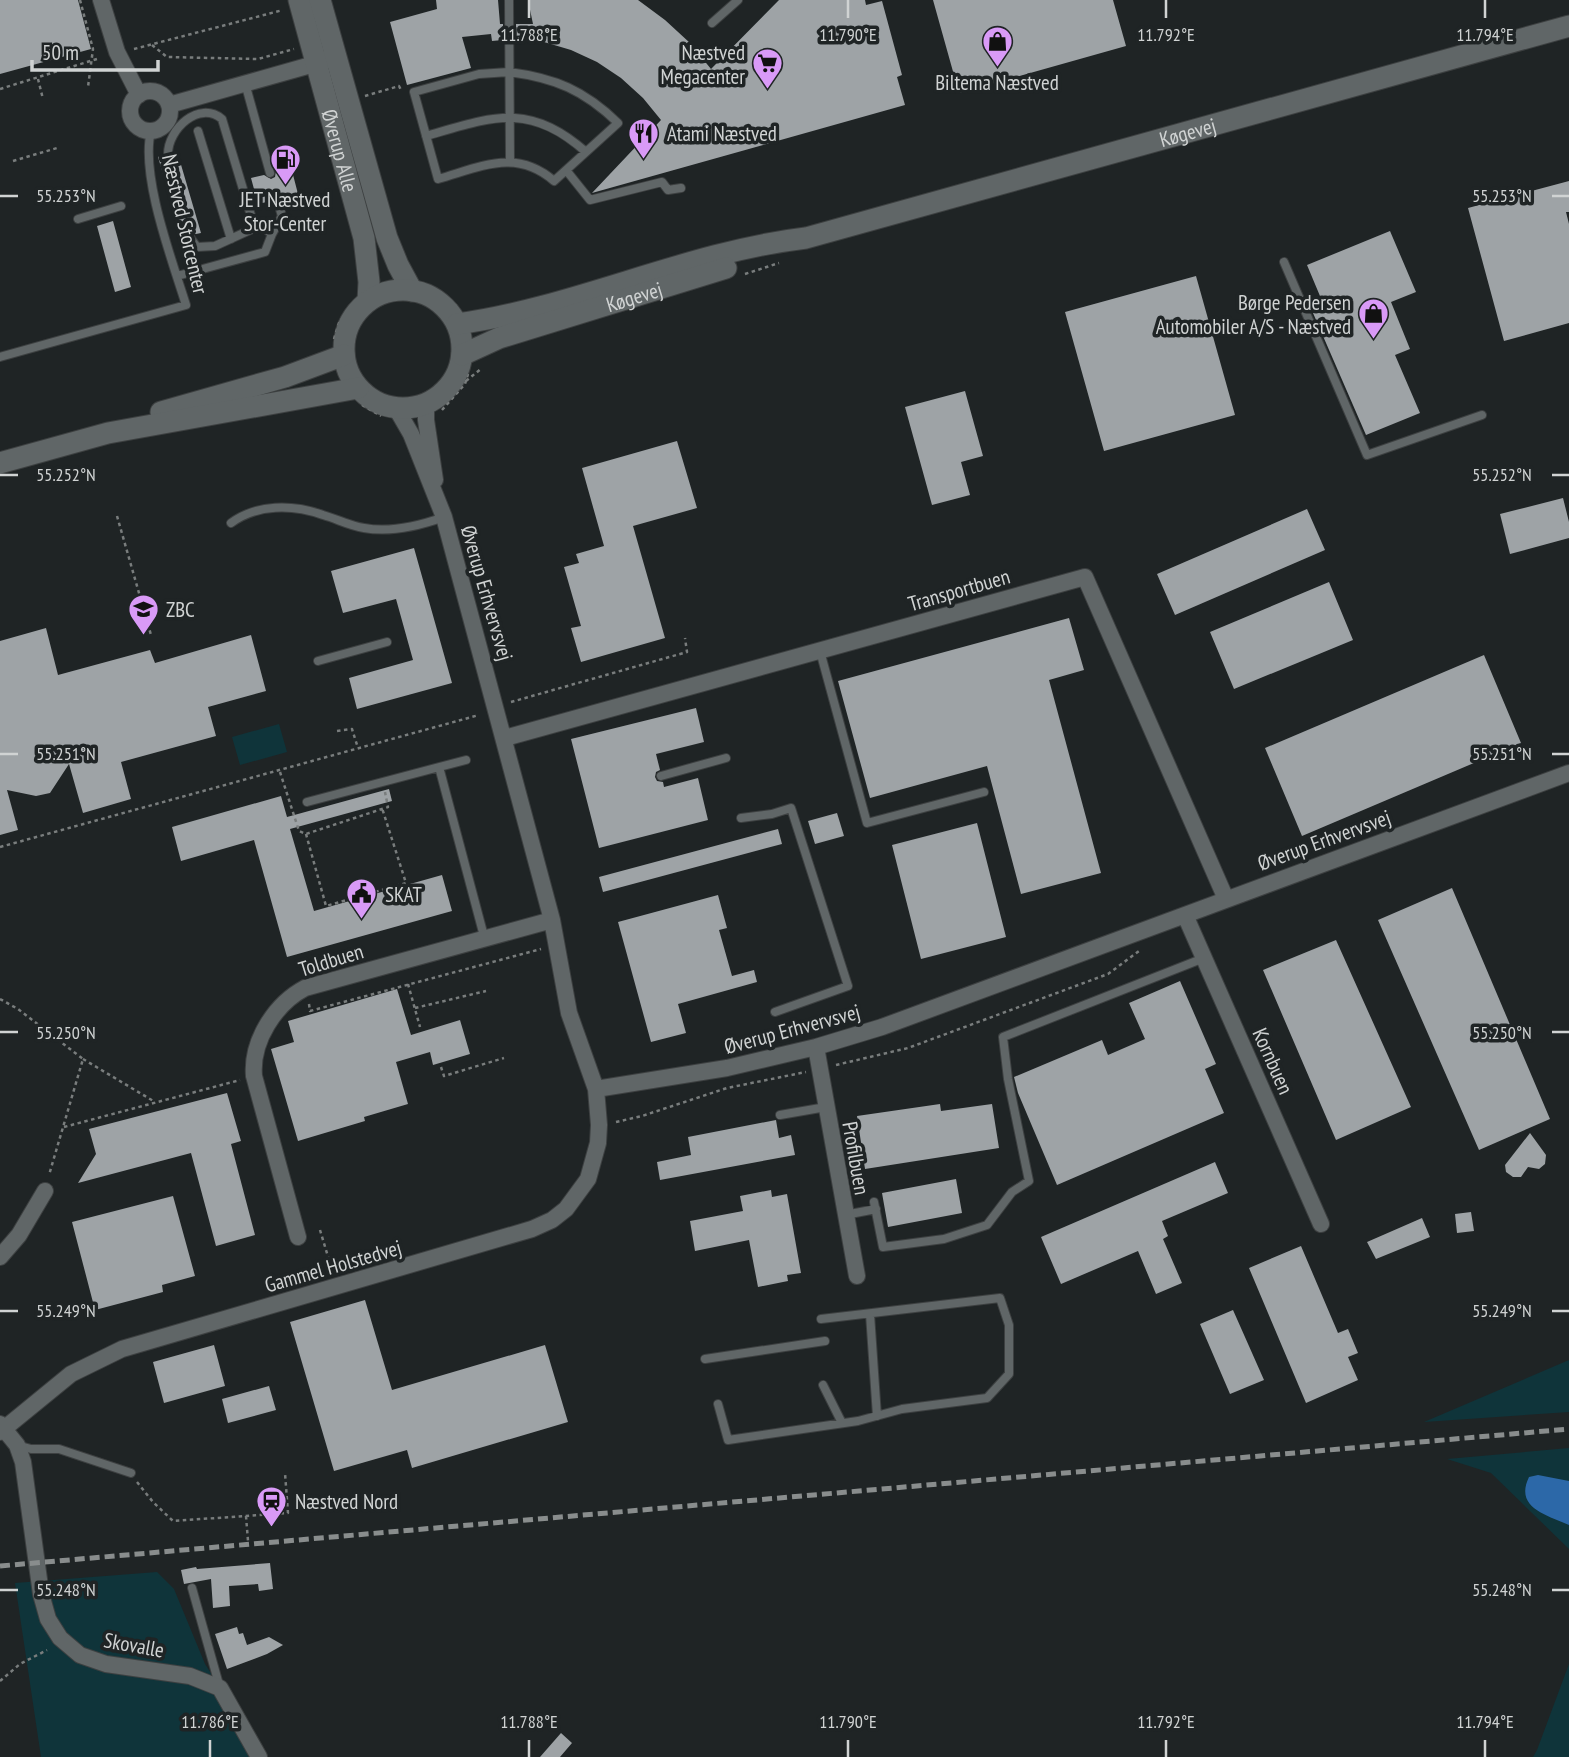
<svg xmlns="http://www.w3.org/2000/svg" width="1569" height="1757" font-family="'PT Sans Narrow',sans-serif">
<rect width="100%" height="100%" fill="#1f2425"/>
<path fill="#0f343a" d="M279,724L287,752L240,765L232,737Z
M1569,1360V1412L1424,1422Z
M1569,1448V1549L1491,1473L1447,1459Z
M157,1572L174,1589L205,1664L265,1757H41L15,1583Z
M1569,1664V1757H1533L1537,1750Z"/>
<path fill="#2c68a8" d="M1538,1475L1569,1481V1525C1547,1515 1514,1508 1529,1477Z"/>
<path fill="#9ea3a6" d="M0,0H78L91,49L0,74Z
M436,0H498L500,24H503V40L492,41L491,34L462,37L471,68L407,85L390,22L437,9Z
M528,0H638L665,20L690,43L711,69L779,0H865L866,5L882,1L902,75L897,77L905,105L592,193L661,120L643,98L621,78L597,62L571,50L544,42L516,40V24H533Z
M933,0H1113L1126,46L959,93Z
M175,151H177L201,233L196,234L188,230L183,233L182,238L158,157L162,155L165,159L170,160L173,157Z
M291,167L298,194L283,198L281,194L276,193L272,195L271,201L258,204L251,178L264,175L271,179L275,177L276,171Z
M1569,181V212H1566L1569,224V323L1504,341L1468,208Z
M113,221L131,287L115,292L97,226Z
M1390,231L1416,292L1391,302L1410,349L1395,355L1420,413L1366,435L1313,313L1325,308L1307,265Z
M1196,276L1235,415L1104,451L1065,312Z
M965,391L983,456L961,462L970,495L932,505L905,407Z
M677,441L697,508L633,526L665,638L581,662L571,628L581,626L564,567L579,563L576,554L604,546L582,468Z
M1563,498L1569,522V538L1510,554L1500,514Z
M1307,509L1325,550L1175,615L1157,574Z
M414,548L452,683L357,709L349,678L413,660L396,599L343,613L331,571Z
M1329,582L1353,640L1234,689L1210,632Z
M1069,618L1084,670L1049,680L1101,873L1021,894L987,766L870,798L838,681Z
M46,628L58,675L150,650L155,663L251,635L266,691L208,707L216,736L121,762L131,799L83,813L69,764L50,793L36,796L7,790L18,830L0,835V641Z
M1484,655L1521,743L1302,836L1265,748Z
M696,708L704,742L656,754L660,770L656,772L655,777L657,781L663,782L664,787L698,778L708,820L599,848L571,739Z
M389,789L392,801L290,829L314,911L442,875L452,911L287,957L254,840L181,861L172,827L281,796L287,817Z
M837,813L844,836L815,844L808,821Z
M977,823L1006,937L921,959L892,845Z
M778,829L782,844L603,892L599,877Z
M1452,888L1550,1119L1479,1150L1378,920Z
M718,895L727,928L719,930L732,976L754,970L757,982L678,1004L686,1033L651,1042L618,922Z
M1336,940L1411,1107L1336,1140L1263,970Z
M1180,981L1216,1064L1205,1069L1224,1113L1057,1185L1018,1093L1014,1077L1102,1040L1108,1055L1145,1039L1129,1003Z
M397,989L411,1035L460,1020L470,1054L433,1065L430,1052L396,1062L408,1104L364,1117L365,1121L298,1141L271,1049L294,1042L288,1021Z
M227,1093L241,1141L231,1144L255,1235L216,1246L191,1153L78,1183L96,1154L89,1129Z
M940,1104L941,1111L992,1104L999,1148L865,1169L857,1116Z
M776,1120L779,1138L791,1135L795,1155L660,1180L657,1162L691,1155L688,1137Z
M1530,1133L1546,1155L1545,1164L1539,1169L1528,1167L1521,1177H1513L1506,1172L1505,1165Z
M1215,1162L1228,1193L1162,1221L1168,1236L1163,1239L1182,1283L1156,1294L1138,1251L1061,1284L1041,1237Z
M956,1179L962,1213L888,1227L882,1193Z
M771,1190L772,1197L787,1194L801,1273L787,1275L788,1281L758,1287L749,1240L695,1251L690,1221L743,1211L740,1196Z
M173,1196L195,1276L162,1285L163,1292L95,1310L72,1222Z
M1471,1212L1474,1231L1457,1233L1455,1214Z
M1422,1218L1430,1237L1376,1259L1367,1242Z
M1301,1246L1338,1333L1348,1329L1358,1353L1348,1357L1358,1380L1306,1403L1249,1268Z
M365,1300L392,1390L545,1345L568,1422L412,1468L407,1450L334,1471L290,1322Z
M1233,1310L1264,1380L1230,1394L1200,1324Z
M214,1345L225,1386L164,1403L153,1362Z
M269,1386L276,1410L228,1423L222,1399Z
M270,1563L273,1589L259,1591L258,1584L229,1586L230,1606L213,1608L211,1579L184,1584L181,1570L196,1567L197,1569Z
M237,1627L239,1634L243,1633L247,1645L269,1637L283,1645L267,1654L227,1669L215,1634Z
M561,1733L572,1743L560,1757H540Z"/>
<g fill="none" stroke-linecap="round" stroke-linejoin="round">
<defs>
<path id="lane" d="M509,0L510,161
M712,23L738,0
M509,72C555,78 584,90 618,123L554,181C516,148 481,167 438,179L414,92L479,74Z
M245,83L270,173
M198,131L231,239
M426,136C492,117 529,101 586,152
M168,154C168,129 199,100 222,119L252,219L272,234
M566,170L590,200L662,182L668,190L681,188
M78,219L121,206
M189,236L197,247L215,246L261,225
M1284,262L1367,455L1482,415
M177,276L265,252L272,234L282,216L277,199
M0,357L186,305C172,260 140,175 151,131
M231,523C257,504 292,504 323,515C337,519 350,526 364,528C391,533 419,526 444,517
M820,651L867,823L984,792
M318,661L387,642
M439,767L485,940
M661,776L726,758
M307,802L466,760
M741,818L772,814L791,808L848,986L775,1012
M780,1115L826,1107
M874,1202L883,1247L944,1239L987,1225L1012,1192L1029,1181L1008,1079L1003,1037L1204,958
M845,1215L876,1209
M870,1314L877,1416
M705,1359L825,1341
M823,1385L842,1423
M718,1404L728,1440L858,1421L902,1409L987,1398L1009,1374V1325L1000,1298L821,1319
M17,1445L31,1449H59L131,1473
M192,1588L220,1688"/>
<path id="street" d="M101,0L117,52L139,95
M130 111a20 20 0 1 1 40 0a20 20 0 1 1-40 0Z
M169,105L325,61
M426,403V420L435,480
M505,738L1085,577L1226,899
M1185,915L1321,1224
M816,1047L857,1276
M596,1089L727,1068L816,1047L882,1027L1569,773
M298,1237L254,1076C251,1041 275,1004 305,988L552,920
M0,1257L19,1235L45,1191
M0,1424L17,1445L23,1462L41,1594L48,1619L60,1638L80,1655L106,1664L190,1676L220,1688L259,1757
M0,1432L71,1374L122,1349L532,1229L552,1220L566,1209L588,1179L598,1143L599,1125L596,1089L569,1013L552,920L444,517L411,434L396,408"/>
<g id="secondary">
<path id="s1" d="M299,0L364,238L369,282L368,301"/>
<path d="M320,0L387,238L398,265L412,291"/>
<circle cx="403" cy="349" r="59"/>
<path id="s2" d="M457,324C575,308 687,252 806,238L1569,26"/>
<path id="s3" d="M462,355L499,338L726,268"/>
<path d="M161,412L285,377L344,355"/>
<path d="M0,463L108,433L358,388"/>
</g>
</defs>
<use href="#lane" stroke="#3d4041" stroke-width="10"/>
<use href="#street" stroke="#3d4041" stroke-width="18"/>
<use href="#secondary" stroke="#3d4041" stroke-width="23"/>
<path stroke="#797d7d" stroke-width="2.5" stroke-dasharray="3.5 3.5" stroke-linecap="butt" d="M80,0L93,49L88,87
M152,45L167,57L258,59L294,49
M134,49L283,10
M38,79L43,99
M0,89L100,58
M365,96L399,86L401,90
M13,161L57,148
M745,274L779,263
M431,287L456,306
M334,339L339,323L350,308
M466,381L482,368
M362,405L381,416
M442,410L465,384L468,374
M117,516L151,635
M511,702L687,652L685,638
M337,731L352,729L358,748
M280,772L299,831L306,834L388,807L385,792
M306,834L326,906L406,883L382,808
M0,847L479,715
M408,984L420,1027
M0,999L18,1009L83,1059L49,1175
M309,1004L310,1011L541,949
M415,1008L486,991
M83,1059L155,1102
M836,1065L908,1048L1108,974L1139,951
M441,1067L444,1076L504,1058
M616,1122L642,1116L727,1088L806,1072
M64,1127L240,1080
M320,1230L332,1270
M137,1482L153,1502L173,1521L288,1513L285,1473
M246,1516L248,1541
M0,1681L20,1664L47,1650"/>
<use href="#lane" stroke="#606667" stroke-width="8"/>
<use href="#street" stroke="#606667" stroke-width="16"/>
<use href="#secondary" stroke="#606667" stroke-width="21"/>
<path stroke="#898d8d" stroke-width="5" stroke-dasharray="10 5" stroke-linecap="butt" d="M0,1566L1569,1429"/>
</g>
<path fill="none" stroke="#d0d3d3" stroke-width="2.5" d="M529,0V18M848,0V18M1166,0V18M1485,0V18M0,196H18M1552,196H1569M0,475H18M1552,475H1569M0,754H18M1552,754H1569M0,1032H18M1552,1032H1569M0,1311H18M1552,1311H1569M0,1590H18M1552,1590H1569M210,1740V1757M529,1740V1757M848,1740V1757M1166,1740V1757M1485,1740V1757"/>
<defs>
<symbol id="shop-pin" viewBox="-11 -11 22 30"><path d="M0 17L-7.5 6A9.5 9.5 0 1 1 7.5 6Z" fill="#d99af7" stroke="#1f2425"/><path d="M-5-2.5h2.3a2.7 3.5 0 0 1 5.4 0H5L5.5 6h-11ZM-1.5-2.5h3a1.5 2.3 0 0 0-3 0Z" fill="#111"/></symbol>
<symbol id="supermarket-pin" viewBox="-11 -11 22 30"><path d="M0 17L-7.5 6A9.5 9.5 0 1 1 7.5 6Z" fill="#d99af7" stroke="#1f2425"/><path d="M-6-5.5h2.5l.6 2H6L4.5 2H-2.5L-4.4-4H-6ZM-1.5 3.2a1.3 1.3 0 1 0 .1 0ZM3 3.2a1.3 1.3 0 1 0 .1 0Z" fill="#111"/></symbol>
<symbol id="restaurant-pin" viewBox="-11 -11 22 30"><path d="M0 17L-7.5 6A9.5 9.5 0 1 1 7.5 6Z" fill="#d99af7" stroke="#1f2425"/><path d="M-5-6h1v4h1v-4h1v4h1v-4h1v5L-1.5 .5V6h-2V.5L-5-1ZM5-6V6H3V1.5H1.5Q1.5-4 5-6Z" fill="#111"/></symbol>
<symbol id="fuel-pin" viewBox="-11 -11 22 30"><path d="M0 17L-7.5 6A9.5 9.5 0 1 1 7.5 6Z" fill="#d99af7" stroke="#1f2425"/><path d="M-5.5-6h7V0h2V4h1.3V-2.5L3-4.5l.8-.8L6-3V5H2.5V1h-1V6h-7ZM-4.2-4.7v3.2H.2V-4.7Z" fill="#111"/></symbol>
<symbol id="school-pin" viewBox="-11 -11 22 30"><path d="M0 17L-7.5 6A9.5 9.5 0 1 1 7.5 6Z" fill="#d99af7" stroke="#1f2425"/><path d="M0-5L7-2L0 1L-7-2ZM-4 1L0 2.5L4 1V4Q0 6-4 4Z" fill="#111"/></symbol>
<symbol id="civic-pin" viewBox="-11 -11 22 30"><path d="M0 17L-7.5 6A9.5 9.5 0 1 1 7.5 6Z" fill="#d99af7" stroke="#1f2425"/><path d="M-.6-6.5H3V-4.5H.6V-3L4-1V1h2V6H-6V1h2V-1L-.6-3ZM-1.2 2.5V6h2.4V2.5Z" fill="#111"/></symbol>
<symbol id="station-pin" viewBox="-11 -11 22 30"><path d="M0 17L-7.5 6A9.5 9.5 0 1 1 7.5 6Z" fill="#d99af7" stroke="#1f2425"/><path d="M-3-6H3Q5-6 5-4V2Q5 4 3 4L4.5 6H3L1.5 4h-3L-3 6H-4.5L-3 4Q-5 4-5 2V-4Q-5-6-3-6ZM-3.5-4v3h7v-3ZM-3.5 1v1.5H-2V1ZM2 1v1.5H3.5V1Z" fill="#111"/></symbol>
</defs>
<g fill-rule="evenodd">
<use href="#shop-pin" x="980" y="24" width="35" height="47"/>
<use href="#supermarket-pin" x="750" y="46" width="35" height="47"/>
<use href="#restaurant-pin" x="626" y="116" width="35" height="47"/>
<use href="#fuel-pin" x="268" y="142" width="35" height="47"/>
<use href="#shop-pin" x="1356" y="296" width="35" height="47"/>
<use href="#school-pin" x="126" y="592" width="35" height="47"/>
<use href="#civic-pin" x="344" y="876" width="35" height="47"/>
<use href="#station-pin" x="254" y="1484" width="35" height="47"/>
</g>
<g text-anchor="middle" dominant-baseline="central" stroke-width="7" stroke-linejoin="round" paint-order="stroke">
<g font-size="21" fill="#d0d3d3" stroke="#1f2425" text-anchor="start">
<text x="745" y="52" text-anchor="end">Næstved<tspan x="745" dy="24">Megacenter</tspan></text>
<text x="997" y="82" text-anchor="middle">Biltema Næstved</text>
<text x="667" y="133">Atami Næstved</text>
<text x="285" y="199" text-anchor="middle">JET Næstved<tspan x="285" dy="24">Stor-Center</tspan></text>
<text x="1351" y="302" text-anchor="end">Børge Pedersen<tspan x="1351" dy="24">Automobiler A/S - Næstved</tspan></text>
<text x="166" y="609">ZBC</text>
<text x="385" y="894">SKAT</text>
<text x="295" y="1501">Næstved Nord</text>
</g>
<g font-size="21" fill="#d0d3d3" stroke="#1f2425">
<text stroke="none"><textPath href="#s2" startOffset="756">Køgevej</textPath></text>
<text stroke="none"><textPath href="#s1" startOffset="156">Øverup Alle</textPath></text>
<text transform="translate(185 224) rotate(77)">Næstved Storcenter</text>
<text stroke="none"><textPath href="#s3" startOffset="182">Køgevej</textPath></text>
<text transform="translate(959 590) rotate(-16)">Transportbuen</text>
<text transform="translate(487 593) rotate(74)">Øverup Erhvervsvej</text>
<text transform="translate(1324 840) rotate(-20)">Øverup Erhvervsvej</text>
<text transform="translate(331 960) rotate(-17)">Toldbuen</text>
<text transform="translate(792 1029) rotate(-15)">Øverup Erhvervsvej</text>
<text transform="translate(1273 1061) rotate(66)">Kornbuen</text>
<text transform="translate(856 1158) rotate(80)">Profilbuen</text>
<text transform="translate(333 1266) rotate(-16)">Gammel Holstedvej</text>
<text transform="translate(134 1645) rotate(10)">Skovalle</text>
</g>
</g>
<g font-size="18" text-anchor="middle" fill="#d0d3d3" stroke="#1f2425" stroke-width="7" stroke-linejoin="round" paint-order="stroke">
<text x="529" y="41">11.788°E</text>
<text x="848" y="41">11.790°E</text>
<text x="1166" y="41">11.792°E</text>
<text x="1485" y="41">11.794°E</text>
<text x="66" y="202">55.253°N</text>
<text x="1502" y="202">55.253°N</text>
<text x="66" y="481">55.252°N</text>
<text x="1502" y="481">55.252°N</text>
<text x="66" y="760">55.251°N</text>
<text x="1502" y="760">55.251°N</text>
<text x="66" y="1039">55.250°N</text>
<text x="1502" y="1039">55.250°N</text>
<text x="66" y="1317">55.249°N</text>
<text x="1502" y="1317">55.249°N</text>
<text x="66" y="1596">55.248°N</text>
<text x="1502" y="1596">55.248°N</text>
<text x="210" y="1728">11.786°E</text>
<text x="529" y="1728">11.788°E</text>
<text x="848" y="1728">11.790°E</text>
<text x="1166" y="1728">11.792°E</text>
<text x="1485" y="1728">11.794°E</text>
</g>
<path d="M32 60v10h126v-10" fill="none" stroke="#d0d3d3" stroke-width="3.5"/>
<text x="42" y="60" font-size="21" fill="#d0d3d3" stroke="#1f2425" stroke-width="5" paint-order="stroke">50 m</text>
</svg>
